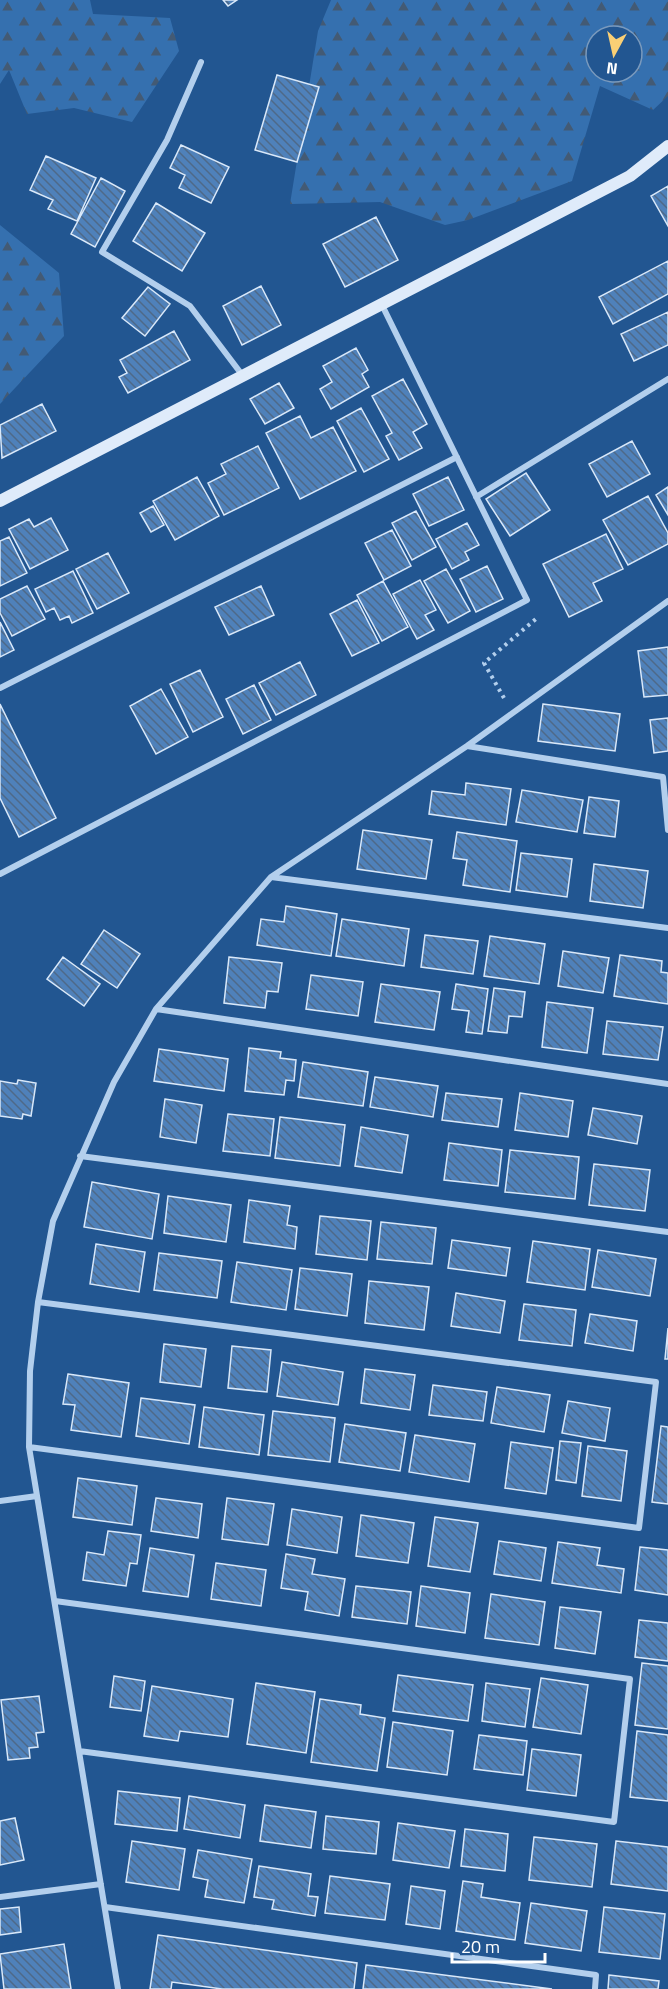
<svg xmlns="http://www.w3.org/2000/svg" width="668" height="1989" font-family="'Titillium Web',sans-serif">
<defs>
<pattern id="forest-firs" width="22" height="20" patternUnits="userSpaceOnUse" patternTransform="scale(1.5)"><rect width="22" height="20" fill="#3570af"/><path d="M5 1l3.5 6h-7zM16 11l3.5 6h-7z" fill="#435a74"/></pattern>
<pattern id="building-back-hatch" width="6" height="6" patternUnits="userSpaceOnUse" patternTransform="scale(1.5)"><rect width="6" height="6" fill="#4f81ba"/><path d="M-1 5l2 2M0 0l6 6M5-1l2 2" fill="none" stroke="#4e6988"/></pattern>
</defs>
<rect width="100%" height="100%" fill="#225691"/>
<path fill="url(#forest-firs)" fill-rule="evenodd" d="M0,0H90L93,14L170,18L179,51L132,122L74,108L27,114L9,70L0,84Z
M331,0H668V96L653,110L600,86L572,181L468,220L445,225L380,202L290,204L318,31ZM596,36H632V72H596Z
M0,225L59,273L64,336L0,404Z"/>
<path fill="url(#building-back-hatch)" stroke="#d9e8f9" stroke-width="1.5" d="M223,0H237L228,6Z
M277,75L319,87L297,162L255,150Z
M181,145L229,167L211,203L179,188L185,175L170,168Z
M46,156L96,178L77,221L48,209L53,200L30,190Z
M101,178L125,191L95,247L71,234Z
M668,186V226L651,196Z
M156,203L205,233L182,271L133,241Z
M376,217L398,260L345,287L323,244Z
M668,261V294L613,324L599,297Z
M261,286L281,325L242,345L223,306Z
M148,287L170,304L145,336L122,318Z
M668,312V345L634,361L621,334Z
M174,331L190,360L128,393L119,377L127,373L120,360Z
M356,348L368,370L362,374L369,387L331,409L320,389L332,382L323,366Z
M403,379L427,424L413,432L422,448L399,460L386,436L392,433L372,396Z
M279,383L294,408L265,424L250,399Z
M42,404L56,431L2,458L0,425Z
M361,408L389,459L364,472L337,421Z
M300,416L311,438L333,427L356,471L300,499L266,433Z
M632,441L650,474L607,497L589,464Z
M258,446L279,488L224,515L208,483L226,474L221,464Z
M526,473L550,510L510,536L486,499Z
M197,477L219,516L175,540L153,501Z
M448,477L464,510L429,526L413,494Z
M668,487V515L656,495Z
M648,496L668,533V544L628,565L603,520Z
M153,506L164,525L151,532L140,513Z
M416,511L436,547L412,560L392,523Z
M51,518L68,550L30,569L9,529L29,519L34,527Z
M467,523L479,545L465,552L469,560L452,569L436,539Z
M392,530L411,566L384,580L365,543Z
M606,534L623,569L593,583L602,601L569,617L543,564Z
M9,537L27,573L0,586V541Z
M108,553L129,593L97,609L76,569Z
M487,566L503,599L476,612L460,579Z
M446,569L470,611L448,623L424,581Z
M73,571L93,613L72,623L69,616L60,620L54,608L46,612L35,589Z
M420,580L436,610L425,615L434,630L417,639L393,594Z
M383,581L408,627L382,641L357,595Z
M27,586L45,619L12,636L0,613V599Z
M261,586L274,615L229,635L215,607Z
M357,600L379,643L352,656L330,614Z
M0,622L14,650L0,657Z
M668,647V695L644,697L638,651Z
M300,662L316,695L276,715L259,683Z
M200,670L223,717L193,732L170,684Z
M254,685L271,720L243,734L226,699Z
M161,689L188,737L156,754L130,706Z
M0,704L56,818L19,837L0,798Z
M543,704L620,714L615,751L538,741Z
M668,718V751L654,753L650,720Z
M466,783L511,789L506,825L429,814L432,791L465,795Z
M522,790L583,800L577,832L516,822Z
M589,797L619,801L615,837L584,833Z
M363,830L432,840L426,879L357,869Z
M457,832L517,841L510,892L463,885L467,860L453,858Z
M521,853L572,859L567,897L516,890Z
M594,864L648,871L643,908L590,901Z
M286,906L337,914L331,956L257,945L261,919L284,922Z
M342,919L409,929L404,966L336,956Z
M104,930L140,954L117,988L81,964Z
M425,935L478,941L473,974L421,967Z
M490,936L545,944L539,984L484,976Z
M563,951L609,958L603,993L558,986Z
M620,955L662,961L661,972L668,973V1004L614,996Z
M63,957L100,984L84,1006L47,979Z
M229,957L282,963L278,992L267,991L265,1008L224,1003Z
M311,975L363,982L358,1016L306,1009Z
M381,984L440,992L434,1030L375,1022Z
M456,984L488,989L482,1034L466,1032L469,1011L452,1009Z
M494,988L525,992L522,1017L509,1016L507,1033L488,1031Z
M547,1002L593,1008L587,1053L542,1047Z
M607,1021L663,1027L658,1060L603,1054Z
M249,1048L281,1052L280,1058L296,1060L294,1081L286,1080L284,1095L245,1091Z
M159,1049L228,1059L224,1091L154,1081Z
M303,1062L368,1072L363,1106L298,1097Z
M375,1077L438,1086L433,1117L370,1107Z
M18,1080L36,1083L31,1116L23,1114L22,1119L0,1116V1081L17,1084Z
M446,1093L502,1099L498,1127L442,1120Z
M520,1093L573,1101L568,1137L515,1130Z
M165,1099L202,1105L196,1143L160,1137Z
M593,1108L642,1116L637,1144L588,1135Z
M228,1114L274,1119L270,1156L223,1151Z
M280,1117L345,1125L340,1166L275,1158Z
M361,1127L408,1135L402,1173L355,1166Z
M449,1143L502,1150L498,1186L444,1180Z
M510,1150L579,1157L575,1199L505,1192Z
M594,1164L650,1170L645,1211L589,1205Z
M92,1182L159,1194L152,1239L84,1227Z
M168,1196L231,1205L226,1242L164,1233Z
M249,1200L290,1206L287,1225L297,1227L295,1249L244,1242Z
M320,1216L371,1221L367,1260L316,1254Z
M381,1222L436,1228L432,1264L377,1259Z
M452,1240L510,1248L506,1276L448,1268Z
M533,1241L590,1249L585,1290L527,1282Z
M96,1244L145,1252L139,1292L90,1284Z
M598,1250L656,1259L650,1296L592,1287Z
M159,1253L222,1261L217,1298L154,1290Z
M237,1262L292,1270L286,1310L231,1302Z
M300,1268L352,1274L347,1316L295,1309Z
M369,1281L429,1287L424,1330L365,1323Z
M456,1293L505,1301L500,1333L451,1326Z
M524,1304L576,1310L572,1346L519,1340Z
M590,1314L637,1321L633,1351L585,1343Z
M668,1328V1359H665Z
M164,1344L206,1349L201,1387L160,1382Z
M232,1346L271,1350L267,1392L228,1388Z
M282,1362L343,1372L338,1405L277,1396Z
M365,1369L415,1375L410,1410L361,1403Z
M68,1374L129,1383L121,1437L71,1430L75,1405L63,1404Z
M433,1385L487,1392L483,1421L429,1415Z
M497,1387L550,1395L544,1432L491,1423Z
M141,1398L195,1405L189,1444L136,1436Z
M568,1401L610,1408L605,1441L562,1433Z
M204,1407L264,1415L259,1455L199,1447Z
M273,1411L335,1418L330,1462L268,1455Z
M345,1424L406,1433L400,1471L339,1462Z
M661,1426L668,1427V1504L652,1502Z
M415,1435L475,1444L469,1482L409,1472Z
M560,1441L581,1443L576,1483L556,1480Z
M511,1442L553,1448L546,1494L505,1488Z
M588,1446L627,1451L621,1501L582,1496Z
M78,1478L137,1486L132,1525L73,1517Z
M156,1498L202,1504L198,1538L151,1531Z
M227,1498L274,1504L268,1545L222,1539Z
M292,1509L342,1517L337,1553L287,1545Z
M361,1515L414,1523L408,1563L356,1556Z
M435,1517L478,1523L470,1572L428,1566Z
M108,1531L141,1535L137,1564L130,1563L126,1586L83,1580L87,1552L104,1555Z
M499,1541L546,1548L541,1581L494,1574Z
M558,1542L600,1548L597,1565L624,1569L621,1593L552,1583Z
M640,1547L668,1550V1595L635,1590Z
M150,1548L194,1555L188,1597L143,1591Z
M286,1554L315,1559L312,1574L345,1579L339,1616L305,1610L308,1592L281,1588Z
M216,1563L266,1570L261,1606L211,1599Z
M356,1586L411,1592L407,1624L352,1617Z
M421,1586L470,1593L465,1633L416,1626Z
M491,1594L545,1602L539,1645L485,1638Z
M560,1607L601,1612L595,1654L555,1648Z
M639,1620L668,1623V1661L635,1657Z
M642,1663L668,1666V1729L635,1725Z
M398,1675L473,1685L468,1721L393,1711Z
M114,1676L145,1681L141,1711L110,1707Z
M541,1678L588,1685L581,1734L533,1727Z
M256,1683L315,1692L306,1753L247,1744Z
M486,1683L530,1689L525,1727L482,1721Z
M152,1686L233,1699L228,1737L180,1731L178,1741L144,1736Z
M39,1696L44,1732L36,1733L38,1747L29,1748L30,1758L8,1760L1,1700Z
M320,1699L361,1705L360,1714L385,1718L377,1771L311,1762Z
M393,1722L453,1731L447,1775L387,1767Z
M637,1731L668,1735V1801L630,1797Z
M479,1735L527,1741L523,1775L474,1769Z
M532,1749L581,1755L576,1796L527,1790Z
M118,1791L180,1798L177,1831L115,1824Z
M189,1796L245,1805L240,1838L184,1829Z
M265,1805L316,1812L311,1848L260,1841Z
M326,1816L379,1822L376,1854L323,1849Z
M15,1818L24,1860L0,1865V1821Z
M398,1823L455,1831L449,1868L393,1860Z
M465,1829L508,1834L505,1871L461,1866Z
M534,1837L597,1844L592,1887L529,1880Z
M132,1841L185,1849L179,1890L126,1882Z
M616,1841L668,1847V1891L611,1884Z
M198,1850L252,1859L244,1903L205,1897L208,1880L193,1877Z
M259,1866L311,1874L308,1896L318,1897L315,1916L272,1909L274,1900L254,1897Z
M330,1876L390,1884L385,1920L325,1913Z
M463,1881L483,1884L481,1897L520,1903L515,1940L456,1931Z
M411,1886L445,1891L440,1929L406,1924Z
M531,1903L587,1911L581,1951L525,1943Z
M19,1907L21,1932L0,1935V1909Z
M604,1907L665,1914L660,1959L599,1952Z
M158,1935L357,1963L354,1989H222L172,1982L171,1989H150Z
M64,1944L71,1989H4L0,1954Z
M366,1965L552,1989H363Z
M609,1975L659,1981L658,1989H608Z"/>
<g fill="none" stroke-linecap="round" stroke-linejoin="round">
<path stroke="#b3cfed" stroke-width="4" stroke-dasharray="3 4.5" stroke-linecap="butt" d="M504,698L484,663L537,618"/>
<path stroke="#b3cfed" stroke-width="6" d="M201,62L167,140L102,252L190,306L243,376
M476,497L668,379
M0,688L457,457
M467,746L663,777L668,830
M0,874L527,600L382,305
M271,877L668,928
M156,1009L668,1084
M80,1156L668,1232
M29,1447L639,1528L656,1382L38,1302
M0,1501L37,1496
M55,1601L630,1679L614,1822L79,1751
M0,1897L101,1884
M105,1907L596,1975L595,1989
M118,1989L29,1447L30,1371L38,1302L53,1221L114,1082L156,1009L271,877L467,746L668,601"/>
<path stroke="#dfebfa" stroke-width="12" d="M0,501L630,176L668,146"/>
</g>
<g transform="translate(614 54) rotate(188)"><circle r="28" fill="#225691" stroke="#7a9abd" stroke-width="1.5"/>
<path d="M0-4.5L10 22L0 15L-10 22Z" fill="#f9cf75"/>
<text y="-9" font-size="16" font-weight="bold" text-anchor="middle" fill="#ffffff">N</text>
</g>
<path d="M452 1953v9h93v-9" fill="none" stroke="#ffffff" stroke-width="3"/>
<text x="461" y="1953" font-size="18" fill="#ffffff" stroke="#225691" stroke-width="4.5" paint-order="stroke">20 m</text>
</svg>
